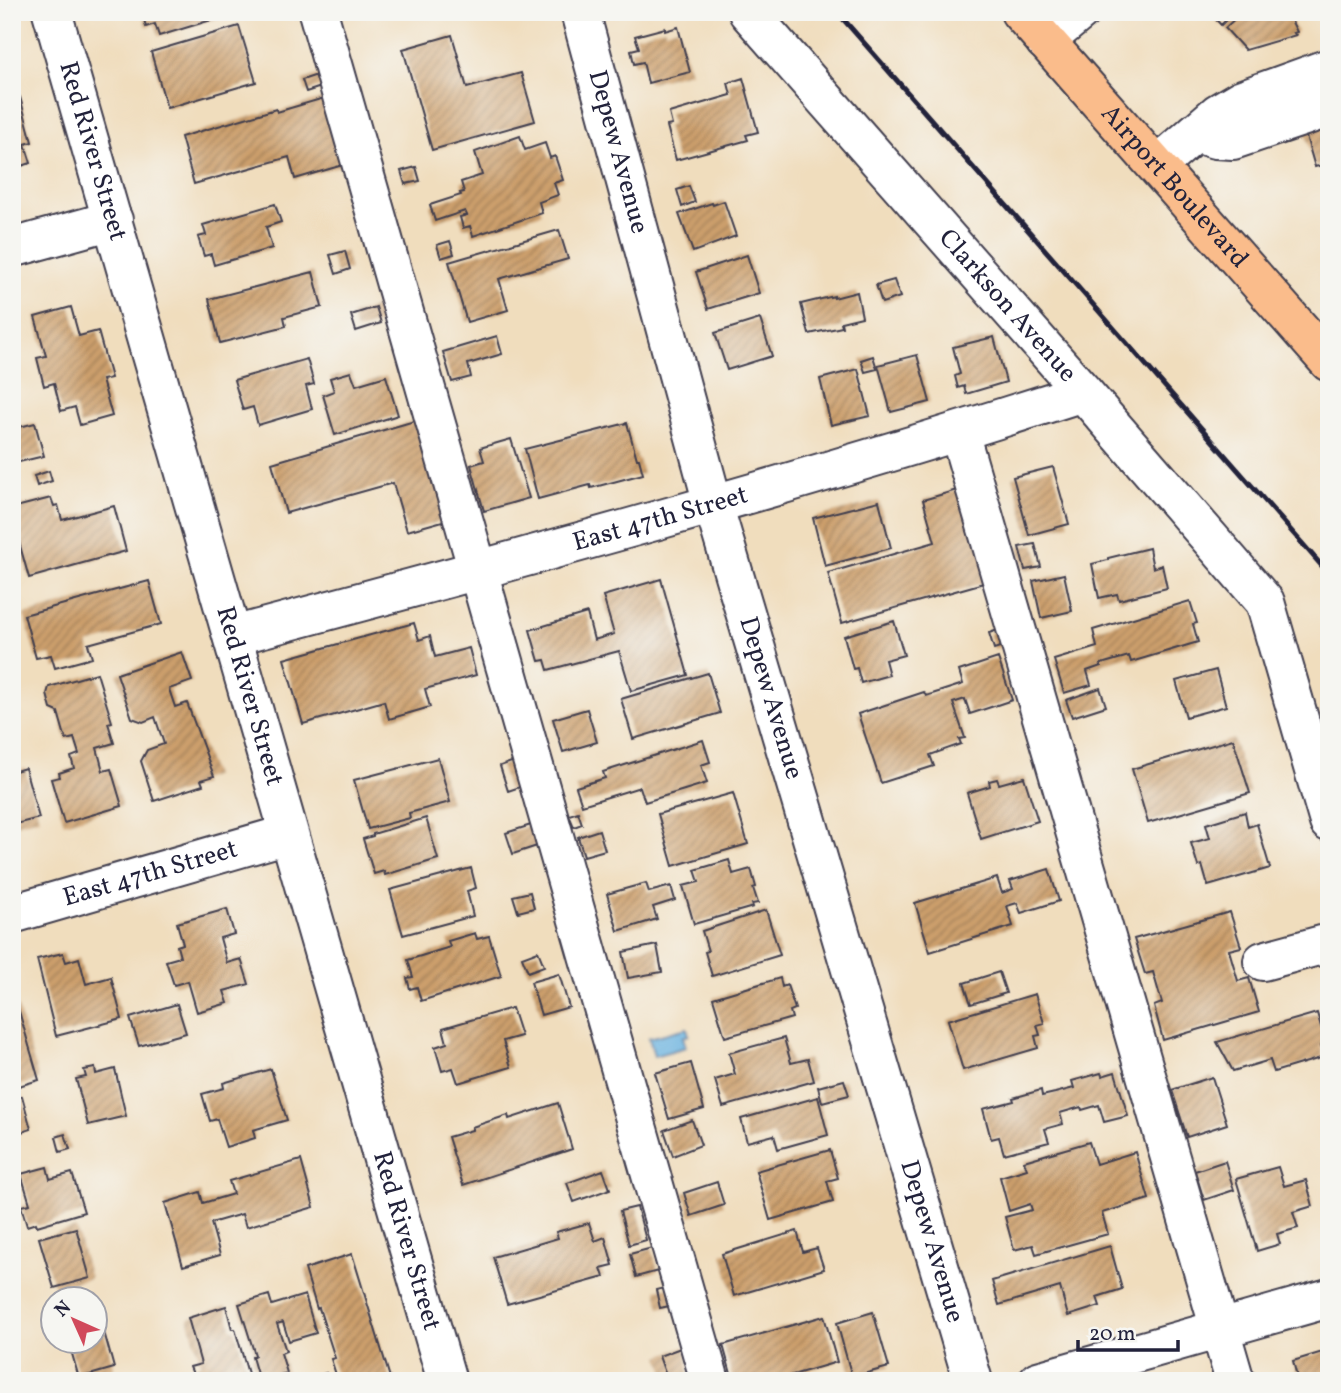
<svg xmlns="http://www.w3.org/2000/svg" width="1341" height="1393" font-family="Vollkorn,serif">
<defs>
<pattern id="building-hatch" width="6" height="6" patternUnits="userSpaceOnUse" patternTransform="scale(1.75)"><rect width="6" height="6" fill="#cc9f6c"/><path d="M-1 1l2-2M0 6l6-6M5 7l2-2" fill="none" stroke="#a5815a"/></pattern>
</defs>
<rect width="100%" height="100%" fill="#f6f6f2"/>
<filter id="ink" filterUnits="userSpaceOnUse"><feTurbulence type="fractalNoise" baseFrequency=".0143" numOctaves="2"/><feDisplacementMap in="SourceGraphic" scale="14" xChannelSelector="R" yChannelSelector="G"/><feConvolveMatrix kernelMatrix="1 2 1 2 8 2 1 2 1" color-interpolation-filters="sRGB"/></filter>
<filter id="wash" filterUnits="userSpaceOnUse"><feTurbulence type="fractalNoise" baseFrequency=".00686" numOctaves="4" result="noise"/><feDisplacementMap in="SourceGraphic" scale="28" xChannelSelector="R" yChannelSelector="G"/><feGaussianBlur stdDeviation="1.57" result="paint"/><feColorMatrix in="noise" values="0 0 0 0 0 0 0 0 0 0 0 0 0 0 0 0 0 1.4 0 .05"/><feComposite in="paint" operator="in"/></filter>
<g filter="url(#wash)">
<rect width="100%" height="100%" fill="#f0ddbd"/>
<path fill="#67b1df" stroke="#446a8d" stroke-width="2" d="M687,1028L689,1035L683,1037L686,1047L654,1056L649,1038Z"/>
<g id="blocks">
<path fill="url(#building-hatch)" d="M142,12H231V14L159,36L155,24L146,27Z
M1209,12H1234L1221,25Z
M1242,12H1274L1281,20L1289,16L1297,32L1294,33L1296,35L1245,50L1225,28Z
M239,26L256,82L167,108L151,52Z
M678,27L690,72L648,83L643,62L634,64L631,50L639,48L635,36L665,28V31Z
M452,35L467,88L521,73L535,121L432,150L403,49Z
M320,74L324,86L306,92L302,80Z
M743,78L758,132L746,135L748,140L676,160L667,126L672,125L669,113L731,95L728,83Z
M1329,96V163L1315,167L1303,126Z
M20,97L32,142L25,144L31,163L12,169V99Z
M324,98L343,165L295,179L289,157L194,184L181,137L276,109L277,112Z
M520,136L525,150L545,143L550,158L555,156L563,180L554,183L558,195L539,202L542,213L473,236L470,226L463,228L460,217L467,215L465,211L435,221L430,205L461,195L460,193L464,192L461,182L482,175L475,152Z
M416,167L420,181L405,184L401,171Z
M689,186L695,202L682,207L677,190Z
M724,201L736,236L693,252L679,214L712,203L713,205Z
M275,204L281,222L266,227L272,248L214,265L211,254L204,256L198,237L206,235L203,225Z
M559,230L568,259L499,279L508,310L467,322L449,262Z
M450,241L454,254L441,258L437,245Z
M345,251L350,269L336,274L330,255Z
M747,255L759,293L708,309L696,272Z
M313,272L322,307L284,317L286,326L220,343L209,299Z
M894,280L900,297L882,303L876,285Z
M857,292L862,317L841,322L842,327L809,334L801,304L834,296V298Z
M71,307L79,336L98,331L111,378L102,380L112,416L80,425L75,407L61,411L54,383L44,386L37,358L46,356L35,317Z
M376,307L381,323L356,331L351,315Z
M760,319L772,356L727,370L715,333Z
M497,336L502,354L468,364L471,377L452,382L443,352Z
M994,337L1006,382L966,394L964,386L958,388L955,376L960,374L953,347Z
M917,355L930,402L891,412L878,365Z
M873,356L877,369L865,372L861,360Z
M307,359L314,384L306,386L312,409L258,425L253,407L243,410L234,380Z
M858,369L870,416L831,425L820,379Z
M351,372L356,385L386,376L398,415L335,435L323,395L334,391L330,378Z
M428,417L457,517L407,531L393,483L286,513L272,463Z
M35,423L44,456L19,462L12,437V429Z
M627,423L637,459H639L643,474L591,488L590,485L538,499L525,449Z
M511,439L529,498L484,511L471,465L484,461L480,448Z
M1053,467L1069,524L1029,535L1013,477Z
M49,471L52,481L37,486L34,476Z
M967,487L994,580L842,623L828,573L935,542L923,500Z
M51,498L54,506L58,505L62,520L114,506L126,551L29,578L12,517V508Z
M879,501L891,548L825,566L813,518Z
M1035,544L1041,567L1025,570L1019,547Z
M1149,548L1153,568L1162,565L1167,588L1119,600L1117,594L1099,598L1092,564L1108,560V558Z
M1064,574L1072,611L1041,618L1033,581Z
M661,579L688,675L631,691L619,651L548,670L545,660L539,661L530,630L587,613L594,640L614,634L603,596Z
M149,581L161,624L88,644L92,658L55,668L51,655L36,658L24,615Z
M1190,601L1197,623L1193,624L1198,642L1131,662L1129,656L1101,664V666L1087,671L1091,685L1064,693L1054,660L1097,647L1093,630Z
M894,621L904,655L885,660L889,675L861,683L857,668L853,669L844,636Z
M414,623L419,640L430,636L435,657L469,648L476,675L425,689L430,707L389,719L384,701L303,724L284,659Z
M1001,629L1006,645L994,649L989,633Z
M182,652L192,681L169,689L175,707L187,703L214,776L201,780L203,785L154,801L141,761L147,750L164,744L155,717L143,722L132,718L117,674Z
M998,658L1012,700L970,714L965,699L953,703L965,738L959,739L961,744L930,755L934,766L881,783L858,714L924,692L926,696L963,684L959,671Z
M1216,670L1226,706L1186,717L1176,681Z
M97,673L112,722L108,723L114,743L97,748L103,771L111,769L122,806L64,823L51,779L60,777L59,773L74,768L71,757L79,754L74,738L66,740L58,712L51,709L47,694L49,687Z
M708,673L720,713L633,739L621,699Z
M1100,688L1106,706L1072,717L1066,700Z
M587,709L597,742L563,752L553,719Z
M1233,739L1250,793L1148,823L1132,769Z
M703,740L710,762L701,765L707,783L645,802L640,787L582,805L576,787L605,778L603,772Z
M438,758L450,802L409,813L410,818L368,829L354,780Z
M517,760L526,785L508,791L500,766Z
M25,768L39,818L12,825V772Z
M1024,777L1038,821L981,839L967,793L990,786L989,781L997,779L999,784Z
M733,793L748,844L673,866L658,814Z
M578,812L582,824L574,827L569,815Z
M1245,812L1248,827L1257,824L1270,868L1208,886L1202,865L1198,866L1191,843L1210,838L1206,824Z
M426,818L438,859L385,875L384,871L374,874L363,839L373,836V834Z
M534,824L540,845L513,854L506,833Z
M599,830L605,850L584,856L578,837Z
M729,860L733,874L751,869L756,887L753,888L758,903L752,904L753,907L694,924L683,886L699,882L695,870Z
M471,868L476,888L467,891L473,916L403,935L390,890Z
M1049,869L1059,901L1021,913L1017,903L1007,906L1013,926L930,952L915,903L997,878L1002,893L1013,889L1010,881Z
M646,883L649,892L671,886L675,900L653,907L657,919L618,931L607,894Z
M530,892L534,908L518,912L513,896Z
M227,909L234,934L220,938L227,963L241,959L249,984L224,991L228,1003L197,1012L188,981L174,985L166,961L180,957L177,946L183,944L177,923Z
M766,910L780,955L712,976L705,952L708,951L702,931Z
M1230,912L1241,947L1229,950L1238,981L1249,978L1259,1012L1163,1040L1154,1006L1162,1003L1153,972L1145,974L1134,939Z
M475,933L477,939L489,936L501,976L421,1001L417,987L410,989L407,978L413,977L408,960L450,947L448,941Z
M657,945L662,972L628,978L623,952Z
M538,951L544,966L528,972L522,957Z
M63,953L66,962L79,958L86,984L111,977L122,1019L56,1036L37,959Z
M999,972L1006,993L971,1004L964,983Z
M559,974L569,1007L541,1015L531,982Z
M780,978L782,987L787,985L795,1009L790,1011L792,1018L725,1037L713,998Z
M12,994H14L39,1080L12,1088Z
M1035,994L1044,1023L1037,1025L1040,1035L1035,1036L1038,1048L963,1070L948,1020Z
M177,1004L186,1033L139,1046L130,1018Z
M512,1008L521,1036L503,1041L511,1067L458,1083L453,1068L442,1071L435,1047L447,1043L443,1028Z
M1317,1013L1326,1044L1321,1046L1324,1057L1274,1072L1270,1060L1233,1071L1217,1042Z
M784,1038L791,1063L808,1059L814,1081L723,1107L715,1080L735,1074L729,1053Z
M691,1063L704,1109L669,1119L655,1073Z
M95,1068L96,1074L115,1069L126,1116L88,1125L76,1079L86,1077L84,1070Z
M271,1069L287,1120L253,1130L255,1138L226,1147L217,1119L210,1121L202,1094L224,1088L223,1083Z
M1115,1072L1128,1116L1104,1122L1099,1105L1082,1110L1081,1107L1060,1113L1063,1124L1045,1129L1049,1142L1004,1154L999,1137L991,1139L983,1109L1014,1101L1013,1098L1041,1090L1042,1096L1055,1093L1074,1088L1072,1081L1101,1073L1102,1076Z
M1212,1077L1227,1124L1187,1137L1172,1090Z
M844,1080L849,1095L822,1102L818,1087Z
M22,1096L31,1129L12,1135V1099Z
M818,1097L828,1135L778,1149L774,1135L747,1142L741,1119Z
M558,1103L572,1149L463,1185L448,1137L472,1130V1127L508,1115L509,1119Z
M692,1120L701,1145L673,1156L664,1130Z
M65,1134L70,1149L60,1152L56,1137Z
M1089,1142L1096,1164L1135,1152L1149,1199L1102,1213L1108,1234L1036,1254L1033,1245L1014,1250L1005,1217L1032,1210L1030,1204L1009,1211L1000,1177L1027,1169L1024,1161Z
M830,1150L838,1178L827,1181L833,1202L770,1220L756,1171Z
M301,1160L314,1207L246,1227L242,1214L211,1223L220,1255L183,1266L165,1203L200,1192L203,1203L233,1194L229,1181Z
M1225,1161L1234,1190L1204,1200L1195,1171Z
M47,1167L50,1179L72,1173L84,1212L37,1226L36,1223L27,1226L21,1206L30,1204L21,1174Z
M1278,1167L1284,1186L1306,1180L1313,1206L1293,1212L1298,1228L1277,1234L1280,1244L1257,1251L1236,1179Z
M603,1170L610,1189L574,1202L567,1183Z
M717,1182L724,1205L691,1216L684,1193Z
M637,1207L646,1240L629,1245L620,1211Z
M589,1223L595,1241L605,1237L613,1265L601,1268L604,1277L507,1304L493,1257L558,1238L556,1232Z
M76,1228L90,1278L54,1288L39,1238Z
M797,1231L803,1252L817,1248L824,1269L734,1296L722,1254Z
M1110,1246L1122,1289L1097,1297L1100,1306L1068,1316L1060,1287L999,1305L992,1281Z
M652,1248L658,1271L636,1277L630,1254Z
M352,1254L354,1260L391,1381H359L358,1378L350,1381H338L331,1359L335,1358L319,1308L317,1309L305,1269Z
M669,1287L674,1305L660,1308L656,1290Z
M89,1292L91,1298H68Z
M269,1295L272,1305L305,1295L316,1333L289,1341L283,1322L277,1324L286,1351L281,1353L287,1373L259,1381L252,1357L255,1355L239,1304Z
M226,1306L232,1329H235L249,1377L251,1376L253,1381H196L190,1367L201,1364L188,1318Z
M873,1312L889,1367L852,1377L837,1323Z
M824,1316L837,1362L772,1381H733L723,1345Z
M101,1321L114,1368L79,1378L68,1340H94V1322Z
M686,1346L690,1381H668L659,1356Z
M1329,1350V1381H1298L1293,1361Z
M326,1373L328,1381H302V1380Z"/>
</g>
</g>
<g filter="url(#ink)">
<use href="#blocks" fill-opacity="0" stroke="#413e4e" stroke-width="2"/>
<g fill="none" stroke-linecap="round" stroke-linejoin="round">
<defs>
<g id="minor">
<path id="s1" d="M52,12C185,468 314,925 447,1381"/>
<path d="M318,12L710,1381"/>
<path id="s2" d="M580,12L713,504L973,1381"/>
<path id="s3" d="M748,12L1083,392L1265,602L1329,822"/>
<path d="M1045,41L1080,12"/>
<path d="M1195,133L1215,139L1233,140L1325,109"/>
<path d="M1157,166L1218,113L1240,100L1329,68"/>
<path d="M12,248L113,220"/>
<path d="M959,432L1235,1381"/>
<path id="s4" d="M233,636C518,560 802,483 1083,392"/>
<path id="s5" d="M12,914L288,834"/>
<path d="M1263,961L1329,943"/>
<path d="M1038,1381L1329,1298"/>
</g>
<g id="major">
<path id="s6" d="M1020,12L1329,362"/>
</g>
</defs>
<use href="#minor" stroke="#413e4e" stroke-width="42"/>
<use href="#major" stroke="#413e4e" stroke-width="42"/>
<use href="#minor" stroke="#fff" stroke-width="38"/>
<use href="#major" stroke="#fabc8b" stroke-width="38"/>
<path stroke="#22223b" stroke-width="5" d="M837,12L1329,574"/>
</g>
</g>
<g text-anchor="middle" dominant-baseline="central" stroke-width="7" stroke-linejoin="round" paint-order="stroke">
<g font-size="26" fill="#22223b" stroke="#f6f6f2">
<text stroke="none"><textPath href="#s1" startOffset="145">Red River Street</textPath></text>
<text stroke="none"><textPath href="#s2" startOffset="145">Depew Avenue</textPath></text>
<text stroke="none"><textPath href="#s6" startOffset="233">Airport Boulevard</textPath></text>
<text stroke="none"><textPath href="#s3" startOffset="392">Clarkson Avenue</textPath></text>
<text stroke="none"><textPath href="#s4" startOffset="443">East 47th Street</textPath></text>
<text stroke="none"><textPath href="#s1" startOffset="712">Red River Street</textPath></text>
<text stroke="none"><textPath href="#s2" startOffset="712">Depew Avenue</textPath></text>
<text stroke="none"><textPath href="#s5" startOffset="144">East 47th Street</textPath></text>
<text stroke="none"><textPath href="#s1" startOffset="1279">Red River Street</textPath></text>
<text stroke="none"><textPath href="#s2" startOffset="1279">Depew Avenue</textPath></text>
</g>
</g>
<rect width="1341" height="1393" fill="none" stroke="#f6f6f2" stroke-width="42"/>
<g transform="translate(74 1320) rotate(315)"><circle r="33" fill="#f6f6f2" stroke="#a1a1a9" stroke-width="2"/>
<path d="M0-5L12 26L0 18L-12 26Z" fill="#d1495b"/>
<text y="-10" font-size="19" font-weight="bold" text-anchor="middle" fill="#22223b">N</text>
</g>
<path d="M1078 1340v10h100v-10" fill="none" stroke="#22223b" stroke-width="3.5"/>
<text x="1089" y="1340" font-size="21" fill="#22223b" stroke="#f6f6f2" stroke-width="5" paint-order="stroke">20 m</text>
</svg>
